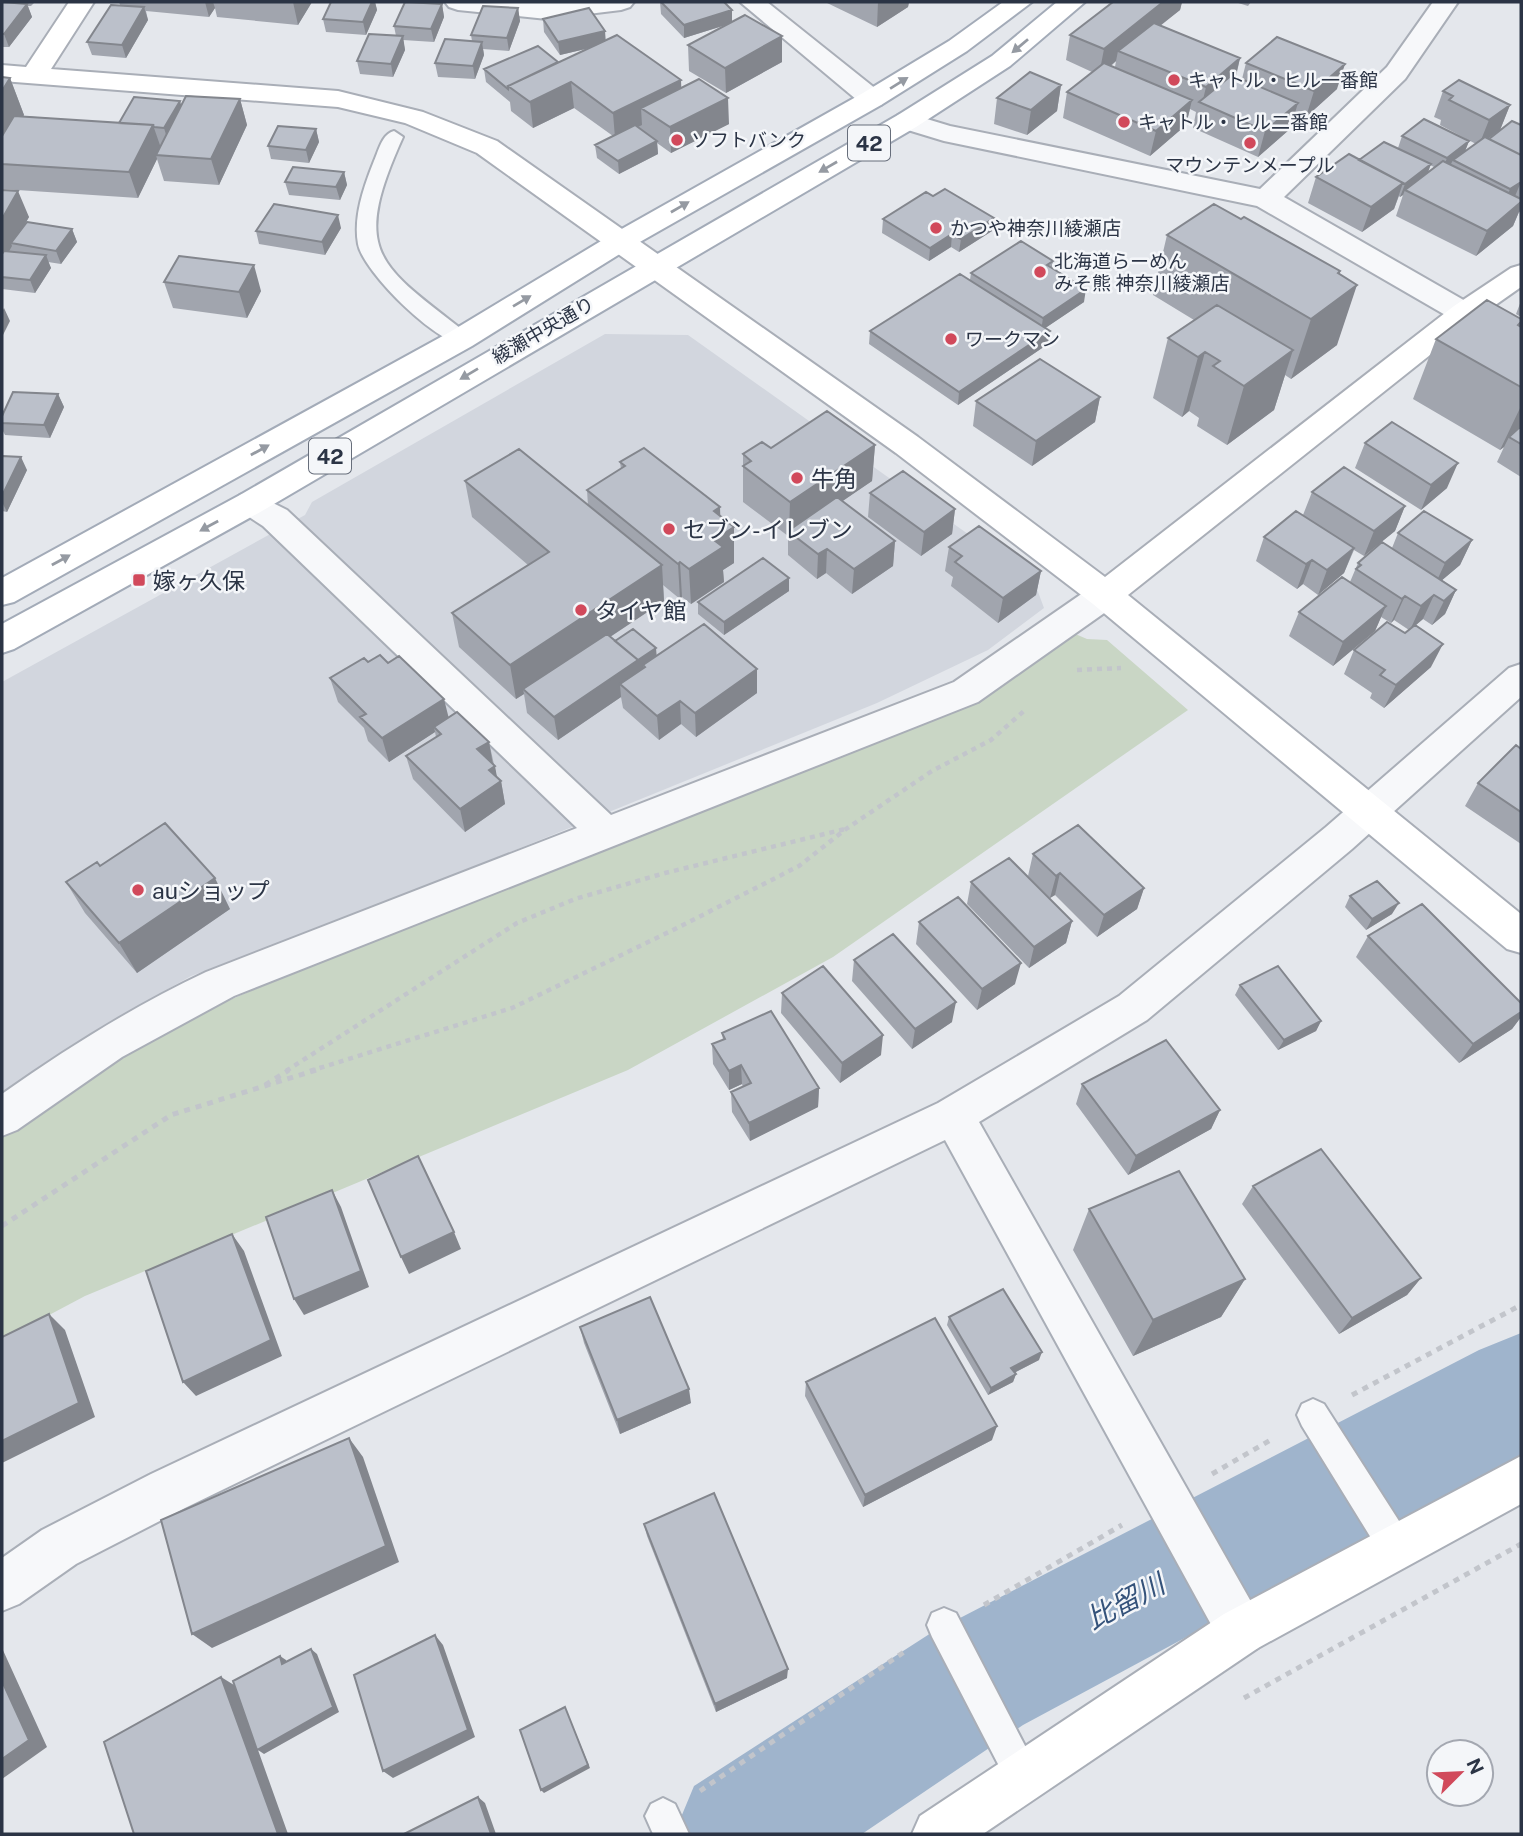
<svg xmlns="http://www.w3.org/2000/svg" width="1523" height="1836" font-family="'Public Sans','Noto Sans JP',sans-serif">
<rect width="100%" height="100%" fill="#e4e7ec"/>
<path fill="#d2d6de" d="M605,334L688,335L1034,581L1044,608L988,650L877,703L390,901L191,976L129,1011L2,1097V682L305,515L312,502Z"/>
<path fill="#c9d6c5" d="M1073,633L1087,639L1107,640L1188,710L833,957L628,1070L85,1296L2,1340V1138L107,1065L202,1012L258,988L851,750Z"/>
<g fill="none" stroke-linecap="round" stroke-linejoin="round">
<path fill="#9fb4cc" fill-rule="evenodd" d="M1521,1333V1457L1023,1725L862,1834H674L694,1786L931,1633L1479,1350Z"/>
<defs>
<path id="lane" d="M394,131L403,137C350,254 378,264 468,334L471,339L468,344C443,351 363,272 358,244C353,217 364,186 374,161C379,150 382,134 394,131Z
M1313,1399L1324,1404L1408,1535L1412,1547L1408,1559L1396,1563L1384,1559L1302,1426L1297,1415L1302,1404Z
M944,1608L956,1613L1035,1765L1040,1777L1035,1789L1023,1794L1011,1789L932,1637L927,1625L932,1613Z
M663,1798L675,1804L689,1834H653L645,1816L651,1804Z"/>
<path id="street" d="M445,2H634L630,7L621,10L547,19L458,10L449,7Z
M740,2H767L881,93L885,99L881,105H863Z
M1433,2H1458L1405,79L1284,197L1474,306L1479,313L1474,320L1464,323L1454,320L1257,206L944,141L898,127L894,121L898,115L907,113L950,126L1260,189L1387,67Z
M251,492L287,510L611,815L954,682L1093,586L1105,583L1117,586L1122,595L1117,604L978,702L234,996L122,1057L17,1130L2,1136V1094C67,1048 134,1006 206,972L577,828L263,526L240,511L235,503L240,495Z
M1521,664V697L1352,849L1147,1020L979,1122L1258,1614L1265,1631L1258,1648L1241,1655L1224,1648L945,1140L185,1508L76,1564L19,1604L2,1611V1558L42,1530L151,1474L938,1103L1119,996L1326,827L1509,668Z"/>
<path id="secondary" d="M69,2H94L51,69L338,91L423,112L497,141L918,437L1105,577L1454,306L1511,268L1521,265V287L1474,320L1128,595L1521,914V953L1507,949L1093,604L896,453L477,153L405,123L338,107L2,81V65L26,67Z
M1521,1456V1504L1258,1648L983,1834H912L920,1816L1224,1614Z"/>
<path id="primary" d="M1003,2H1032L967,51L881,105L631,247L472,346L14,602L2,605V578L450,332L611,235L863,93L949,41Z
M1057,2H1085L1010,66L916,127L262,511L14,649L2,653V624L240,495L898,115L992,56Z"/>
</defs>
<use href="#lane" stroke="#a9aeb7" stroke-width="4"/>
<use href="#street" stroke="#a9aeb7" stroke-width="4"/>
<use href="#secondary" stroke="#a9aeb7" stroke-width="4"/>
<use href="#primary" stroke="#a3abb8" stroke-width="4"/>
<path stroke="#c2c5cb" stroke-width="4.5" stroke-dasharray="5 5" stroke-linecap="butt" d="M1077,670L1121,668
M286,1071L517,923L575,899L665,873L845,829
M310,1071L512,1008L675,929L799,866L846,829L932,771L991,740L1024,711"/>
<path stroke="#c2c5cb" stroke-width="5" stroke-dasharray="6 6" stroke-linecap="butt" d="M265,1085L289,1070
M2,1226L171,1115L316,1070
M1352,1395L1521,1305
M1212,1474L1274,1438
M984,1605L1122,1525
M1244,1698L1521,1544
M700,1791L907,1650"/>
<use href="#lane" fill="#f7f8fa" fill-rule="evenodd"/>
<use href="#street" fill="#f7f8fa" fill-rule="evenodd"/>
<use href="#secondary" fill="#fff" fill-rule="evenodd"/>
<use href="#primary" fill="#fff" fill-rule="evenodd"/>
</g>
<path fill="#a1a5ae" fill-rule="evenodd" d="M2,2H35L31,6H28L32,17L9,47H2Z
M119,2H312L298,25L217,17L215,8L209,17L146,11L148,20L126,58L92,55L87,42L120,5Z
M331,2H375L377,10L366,35L326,32L323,19Z
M660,2H724L732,10V21L782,36V62L726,93L689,71L688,45L726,25L684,38L661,14Z
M825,2H909L908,7L877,27Z
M1113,2H1182L1180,10L1160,25L1240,58L1236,77L1242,79L1246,63L1337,89L1306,117L1295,112L1290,129L1258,157L1193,128L1196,112L1190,109L1186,125L1150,156L1063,118L1067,92L1092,72L1066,60L1070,35ZM1116,61L1115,67L1111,66Z
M1235,2H1251L1248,6Z
M442,4L444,17L434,42L403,40L405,50L393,77L360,74L357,61L396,36L394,26Z
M518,8L520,21L509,51L483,49L484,55L475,79L438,77L435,63L472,41L471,35Z
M543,19L605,40L682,88L729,124L671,153L657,143L658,154L619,174L597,158L595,145L613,136L574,108L533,128L511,111L510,102L486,82L484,69L558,62L590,48L560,55L544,32Z
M2,77L10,78L24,115L23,116L119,123L181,106L240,99L247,125L219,185L164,181L157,159L138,198L2,189Z
M1061,85L1057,111L1027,135L994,124L997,98Z
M1443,91L1510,105L1500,130L1488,139L1521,125V213L1519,212L1513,226L1476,256L1396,216L1403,195L1400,197L1399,196L1394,209L1362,232L1308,203L1316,177L1359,160L1398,148L1402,136L1469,141L1465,151L1476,144L1440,125L1441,120L1434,117ZM1430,165L1434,167L1428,172Z
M316,129L319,142L309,163L271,159L268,146Z
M344,172L347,185L340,200L289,195L285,182Z
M2,190L29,217L23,228L72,229L77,242L61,264L48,262L51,268L35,293L2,289Z
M883,219L992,231L959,252L951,247L929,261L882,233Z
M1241,219L1340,271L1337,345L1291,379L1285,375L1274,410L1227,445L1197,426L1199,418L1189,411L1182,417L1153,398L1168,338L1194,320L1153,295L1167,235Z
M341,228L325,255L259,244L256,231Z
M1053,261L1052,268L1084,302L1045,328L1048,344L958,405L869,344L870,331L970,280L971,273Z
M164,282L261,291L247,318L173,308Z
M1521,301V317L1516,314Z
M1521,319V477L1497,462L1504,447L1500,450L1413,399L1436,339Z
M58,394L64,407L50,438L5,435L2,429V416Z
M1100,397L1095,422L1032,466L973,426L976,401Z
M1365,443L1447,488L1421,510L1355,468Z
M875,445L872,481L842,501L895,541L893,566L852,594L826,573L817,579L788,555V536L743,502V454L771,448Z
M2,456L27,470L7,512L2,511Z
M620,462L720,507V516L734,527V563L723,570L724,582L691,604L682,597L680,599L663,585L664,601L610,637L615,641L657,656L757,669V693L696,737L681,724L659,740L623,708L621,697L558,740L527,713L524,694L516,699L459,647L452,613L528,565L472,517L465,481L588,506L587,490L621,469Z
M1312,492L1405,506L1395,531L1364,556L1354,550L1344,573L1318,595L1303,584L1297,589L1256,561L1264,537L1303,515Z
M870,493L955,509L952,534L921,556L868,517Z
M1398,533L1472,540L1460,565L1442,580L1456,590L1445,614L1432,625L1423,619L1416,625L1431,667L1384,708L1370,698L1372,693L1344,674L1354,650L1405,633L1409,630L1394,620L1391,623L1381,617L1375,631L1333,666L1289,636L1299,612L1350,582L1358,563L1392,548Z
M949,547L1041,571L1036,595L998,623L951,586L953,577L945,571Z
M789,578V591L724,635L698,614V602Z
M368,662L448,718L489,742L497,778L501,781L505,804L465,832L413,779L406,756L436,737L435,732L389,762L368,741L364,728L338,702L330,678Z
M1521,749V844L1465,806L1478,783Z
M1033,854L1144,888L1137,909L1097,937L1055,895L1050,898L1028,876Z
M100,866L230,909L137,973L85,913L66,882Z
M971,882L1072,921L1066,943L1029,968L967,904Z
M1350,896L1392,914L1366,930L1345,907Z
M919,922L1015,984L977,1010L916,944Z
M1368,936L1521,1003V1017L1512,1029L1459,1063L1356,957Z
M854,960L952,1022L912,1049L852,981Z
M1240,985L1321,1021L1316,1031L1278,1050L1235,995Z
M782,993L881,1055L840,1083L781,1013Z
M722,1033L819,1088L818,1107L750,1141L732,1112L731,1092L743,1087L742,1084L729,1090L713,1064L712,1044L723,1040Z
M1082,1084L1220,1110L1211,1129L1128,1175L1076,1104Z
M1253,1186L1421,1278L1407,1295L1339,1334L1242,1204Z
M1089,1209L1245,1279L1221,1317L1133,1356L1073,1250Z
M949,1317L1039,1360L1014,1373L1016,1374L1013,1382L988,1395L947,1325Z
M580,1327L691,1403L620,1434L584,1343Z
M806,1382L992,1440L863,1507L805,1396Z
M644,1524L787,1678L716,1712L647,1536Z"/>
<path fill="#83868d" d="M205,2H213L215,8L209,17Z
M293,2H312L298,25Z
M372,2H375L377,10L366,35L363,22Z
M878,2H909L908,7L877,27Z
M1163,2H1182L1180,10L1125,54L1118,51L1116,61L1099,75L1104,49Z
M27,4L32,17L9,47L4,34Z
M442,4L444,17L434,42L431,29Z
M144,7L148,20L126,58L122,45Z
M518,8L520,21L509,51L507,38Z
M732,10V23L684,38V25Z
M605,31L606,44L560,55L558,42Z
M403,36L405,50L393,77L391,64Z
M782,36V62L726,93L725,68Z
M482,42L484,55L475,79L473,66Z
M1240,58L1234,83L1202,104L1206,87Z
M1345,64L1337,89L1306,117L1314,91Z
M10,78L24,115L2,152V91Z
M681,80L682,105L641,108L642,125L615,138L613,113Z
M571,82L574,108L533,128L530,102Z
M1061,85L1057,111L1027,135L1031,110Z
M728,98L729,124L671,153L670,127Z
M240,99L247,125L219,185L211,159Z
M1192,100L1186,125L1150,156L1156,131Z
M180,101L184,114L168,141L164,128Z
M1298,103L1290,129L1258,157L1265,131Z
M1510,105L1500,130L1479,145L1489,120Z
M153,125L162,151L156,155L157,159L138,198L129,172Z
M316,129L319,142L309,163L306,150Z
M657,141L658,154L619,174L618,161Z
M1469,141L1464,154L1453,160L1451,164L1442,171L1447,158Z
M1431,164L1426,178L1405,190L1403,195L1400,197L1405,184Z
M344,172L347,185L340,200L336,187Z
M1521,182L1510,208L1500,215L1510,189Z
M1403,183L1394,209L1362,232L1371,207Z
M18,191L29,217L13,244L11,243L12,246L2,264V219Z
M1521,202V207L1513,226L1476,256L1487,231Z
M338,215L341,228L325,255L322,242Z
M994,218L992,231L959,252L961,239Z
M72,229L77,242L61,264L56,251Z
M952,234L951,247L929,261L930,248Z
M46,255L51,268L35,293L30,280Z
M254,265L261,291L247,318L239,292Z
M1340,271L1329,306L1357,285L1337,345L1291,379L1311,319L1338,273Z
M1086,289L1084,302L1041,331L1043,318Z
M4,308L10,321L2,337V312Z
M1050,331L1048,344L958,405L959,392Z
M1293,350L1274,410L1227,445L1244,386Z
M1205,352L1189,411L1182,417L1198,357Z
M58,394L64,407L50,438L44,425Z
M1100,397L1095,422L1032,466L1036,441Z
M1521,406V432L1509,437L1504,447L1500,450Z
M875,445L872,481L793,535L789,532L790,502Z
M21,457L27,470L7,512L2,502V496Z
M1458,463L1447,488L1421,510L1431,485Z
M1405,506L1395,531L1364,556L1374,531Z
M720,507L721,536L734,527V563L723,570L724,582L691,604L689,569L714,511Z
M955,509L952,534L921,556L924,532Z
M1472,540L1460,565L1434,587L1445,563Z
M895,541L893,566L852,594L854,569Z
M1354,548L1344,573L1318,595L1327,570Z
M827,549L826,573L817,579L818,554Z
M1312,560L1303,584L1297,589L1306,564Z
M680,562L682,597L680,599L678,564Z
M662,565L664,601L527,692L523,689L524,694L516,699L510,665Z
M1041,571L1036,595L998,623L1003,598Z
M789,578V591L724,635V622Z
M1456,590L1445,614L1432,625L1444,601Z
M1434,595L1423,619L1410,630L1421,606Z
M1405,596L1394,620L1391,623L1402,599Z
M1386,606L1375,631L1333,666L1343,642Z
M1443,644L1431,667L1384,708L1396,685Z
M656,648L657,660L643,665V669L620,684L621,697L558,740L554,717Z
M757,669V693L696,737L695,713Z
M444,699L450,723L434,727L435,732L389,762L382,738Z
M680,701L681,724L659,740L657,716Z
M489,742L493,765L477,749Z
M495,766L498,783L501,781L505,804L465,832L460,809L489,770Z
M1060,873L1055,895L1050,898L1056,876Z
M215,878L230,909L137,973L119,943Z
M1144,888L1137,909L1097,937L1104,915Z
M1399,903L1392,914L1366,930L1372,919Z
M1072,921L1066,943L1029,968L1034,947Z
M1021,963L1015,984L977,1010L982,989Z
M956,1002L952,1022L912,1049L915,1029Z
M1521,1012V1017L1512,1029L1459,1063L1473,1044Z
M1321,1021L1316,1031L1278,1050L1284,1040Z
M883,1035L881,1055L840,1083L842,1063Z
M741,1065L742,1084L729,1090V1071Z
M819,1088L818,1107L750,1141L749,1123Z
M1220,1110L1211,1129L1128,1175L1136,1156Z
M332,1190L341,1207L369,1287L304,1315L294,1299Z
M454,1232L461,1249L409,1274L401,1257Z
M232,1234L244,1251L282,1356L196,1396L183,1382Z
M1421,1278L1407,1295L1339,1334L1352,1318Z
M1245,1279L1221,1317L1133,1356L1153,1320Z
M49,1314L65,1330L95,1417L2,1463V1441Z
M1042,1352L1039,1360L1008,1376L1011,1368Z
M1016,1374L1013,1382L988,1395L991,1388Z
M689,1389L691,1403L620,1434L617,1420Z
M997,1426L992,1440L863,1507L865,1495Z
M349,1438L363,1457L399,1562L212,1648L192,1634Z
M435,1635L443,1645L475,1737L393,1778L383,1771Z
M2,1648L47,1747L2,1779Z
M311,1649L317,1654L339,1712L264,1754L258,1750L288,1834H278L221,1677L234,1685L333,1707Z
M280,1656L286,1660L288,1669L282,1664Z
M788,1669L787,1678L716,1712L715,1704Z
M565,1707L590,1768L544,1793L541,1790Z
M478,1797L485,1803L496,1834H491Z"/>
<path fill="#bbc0ca" stroke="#83868d" stroke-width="2" d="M2,2L27,4L4,34H2Z
M331,2H372L363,22L323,19Z
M405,2L442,4L431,29L394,26Z
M661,2H724L732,10L684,25Z
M1113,2H1163L1104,49L1070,35Z
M111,5L144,7L122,45L87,42Z
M483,6L518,8L507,38L471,35Z
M589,8L605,31L558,42L543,19Z
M745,15L782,36L725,68L688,45Z
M1154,23L1240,58L1206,87L1118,51Z
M369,34L403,36L391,64L357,61Z
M617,35L681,80L613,113L571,82L530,102L508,86Z
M1277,37L1345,64L1314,91L1246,63Z
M445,39L482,42L473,66L435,63Z
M538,46L558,62L508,86V89L484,69Z
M1104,63L1192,100L1156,131L1067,92Z
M1030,72L1061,85L1031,110L997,98Z
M1232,75L1298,103L1265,131L1199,102Z
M2,77L10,78L2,91Z
M699,79L728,98L670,127L641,108Z
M1459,80L1510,105L1489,120L1449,100L1453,96L1443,91Z
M186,96L240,99L211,159L156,155Z
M134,97L180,101L164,128L154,127L153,125L119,123Z
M14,116L153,125L129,172L2,164V136Z
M1424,119L1469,141L1447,158L1402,136Z
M1512,121L1521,125V155L1489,139Z
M635,125L657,141L618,161L595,145Z
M278,126L316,129L306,150L268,146Z
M1485,137L1521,155V182L1510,189L1453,160Z
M1384,142L1431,164L1405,184L1359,160Z
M1349,154L1403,183L1371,207L1316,177Z
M1443,161L1521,199V202L1487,231L1405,190Z
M293,167L344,172L336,187L285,182Z
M945,189L994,218L961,239L952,234L930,248L883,219L926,192L933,196Z
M2,190L18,191L2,219Z
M274,204L338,215L322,242L256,231Z
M1214,204L1241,219L1244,217L1340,271L1338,273L1357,285L1311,319L1167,235Z
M27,222L72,229L56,251L11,243Z
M1021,241L1053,261L1047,265L1086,289L1043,318L971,273Z
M4,251L46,255L30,280L2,277V254Z
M179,256L254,265L239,292L164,282Z
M960,274L1050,331L959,392L870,331Z
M1487,300L1521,319V322L1518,325L1521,327V387L1436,339Z
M1217,305L1293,350L1244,386L1213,366L1220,361L1205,352L1198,357L1168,338Z
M1040,359L1100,397L1036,441L976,401Z
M13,392L58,394L44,425L2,423V416Z
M827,411L875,445L790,502L743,466L751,461L743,454L762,442L771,448Z
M1392,422L1458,463L1431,485L1365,443Z
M1521,426V444L1509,437Z
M644,448L720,507L714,511L734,527L714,540L723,547L689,569L680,562L678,564L587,490L625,466L620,462Z
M519,449L662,565L510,665L452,613L549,552L465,481Z
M2,456L21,457L2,496Z
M1344,467L1405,506L1374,531L1312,492Z
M903,471L955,509L924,532L870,493Z
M837,497L895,541L854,569L827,549L818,554L788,531Z
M1296,511L1354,548L1327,570L1312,560L1306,564L1264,537Z
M1424,511L1472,540L1445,563L1398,533Z
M979,526L1041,571L1003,598L955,562L962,556L949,547Z
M1382,542L1456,590L1444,601L1434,595L1421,606L1405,596L1402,599L1356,569L1361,565L1358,563Z
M763,558L789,578L724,622L698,602Z
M1342,577L1386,606L1343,642L1299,612Z
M1387,622L1405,633L1415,625L1443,644L1396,685L1380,675L1385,670L1354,650Z
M704,624L757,669L695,713L680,701L657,716L620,684L645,667L643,665Z
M633,629L656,648L638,660L615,641Z
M607,634L638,660L554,717L523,689Z
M380,655L388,663L399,656L444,699L382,738L360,717L366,714L330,678L364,658L368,662Z
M457,712L489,742L477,749L495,766L489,770L501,781L460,809L406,756L441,734L434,727Z
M1516,745L1521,749V812L1478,783Z
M165,823L215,878L119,943L66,882L97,862L100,866Z
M1078,825L1144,888L1104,915L1060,873L1056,876L1033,854Z
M1009,858L1072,921L1034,947L971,882Z
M1377,881L1399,903L1372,919L1350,896Z
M958,897L1021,963L982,989L919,922Z
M1422,904L1521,1003V1012L1473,1044L1368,936Z
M893,934L956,1002L915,1029L854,960Z
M823,966L883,1035L842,1063L782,993Z
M1278,966L1321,1021L1284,1040L1240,985Z
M771,1011L819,1088L749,1123L731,1092L751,1083L741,1065L729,1071L712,1044L725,1039L722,1033Z
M1166,1040L1220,1110L1136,1156L1082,1084Z
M1321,1149L1421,1278L1352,1318L1253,1186Z
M418,1156L454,1232L401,1257L368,1180Z
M1179,1171L1245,1279L1153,1320L1089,1209Z
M332,1190L361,1271L294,1299L266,1217Z
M232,1234L271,1340L183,1382L146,1271Z
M1003,1289L1042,1352L1011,1368L1016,1374L991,1388L949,1317Z
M650,1297L689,1389L617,1420L580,1327Z
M49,1314L79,1403L2,1441V1337Z
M935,1318L997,1426L865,1495L806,1382Z
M349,1438L386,1546L192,1634L161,1520Z
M714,1493L788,1669L715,1704L644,1524Z
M435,1635L468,1730L383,1771L354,1675Z
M311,1649L333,1707L257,1750L233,1681L280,1656L282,1664Z
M221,1677L278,1834H134L104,1742Z
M2,1681L29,1740L2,1759Z
M565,1707L588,1765L541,1790L520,1730Z
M478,1797L491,1834H404Z"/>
<defs><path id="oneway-solid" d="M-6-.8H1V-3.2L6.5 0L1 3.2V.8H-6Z" transform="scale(1.75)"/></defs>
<g fill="#959aa2">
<use href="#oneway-solid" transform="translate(1020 46) rotate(140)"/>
<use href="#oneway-solid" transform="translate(899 83) rotate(-32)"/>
<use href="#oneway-solid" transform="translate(828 167) rotate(150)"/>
<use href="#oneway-solid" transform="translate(680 207) rotate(-30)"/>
<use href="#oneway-solid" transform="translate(522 301) rotate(-31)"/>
<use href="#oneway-solid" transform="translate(469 374) rotate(149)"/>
<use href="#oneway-solid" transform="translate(260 450) rotate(-29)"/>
<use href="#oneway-solid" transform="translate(209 526) rotate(151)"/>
<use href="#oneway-solid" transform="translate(61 560) rotate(-29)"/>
</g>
<g fill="#d1495b" stroke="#f4f6f9" stroke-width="2.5">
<circle cx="1174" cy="80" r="7"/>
<circle cx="1124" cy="122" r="7"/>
<circle cx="677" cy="140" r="7"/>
<circle cx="1250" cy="143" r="7"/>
<circle cx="936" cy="228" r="7"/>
<circle cx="1040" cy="272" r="7"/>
<circle cx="951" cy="339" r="7"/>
<circle cx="797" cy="478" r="7"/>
<circle cx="669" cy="529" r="7"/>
<rect x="132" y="573" width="14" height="14" rx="3.5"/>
<circle cx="581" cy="610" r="7"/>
<circle cx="138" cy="890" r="7"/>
</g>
<g text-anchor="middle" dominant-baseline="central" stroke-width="5" stroke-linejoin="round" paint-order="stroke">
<g font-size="19" fill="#2b3445" stroke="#f4f6f9" text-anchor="start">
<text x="1188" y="80">キャトル・ヒル一番館</text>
<text x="1138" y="122">キャトル・ヒル二番館</text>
<text x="691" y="140">ソフトバンク</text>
<text x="1250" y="165" text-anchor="middle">マウンテンメープル</text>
<text x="950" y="228">かつや神奈川綾瀬店</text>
<text x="1054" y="261">北海道らーめん<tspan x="1054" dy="22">みそ熊 神奈川綾瀬店</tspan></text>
<text x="965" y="339">ワークマン</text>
</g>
<g font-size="19" fill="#2b3445" stroke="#f4f6f9">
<text transform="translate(543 330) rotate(-30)">綾瀬中央通り</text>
</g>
<g fill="#f4f6f9" stroke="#676e7b" stroke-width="2">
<rect x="848" y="125.5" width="42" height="35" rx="5"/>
<rect x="309" y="438.5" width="42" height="35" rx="5"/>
</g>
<g font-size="21" font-weight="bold" fill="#2b3445">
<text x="869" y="143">42</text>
<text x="330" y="456">42</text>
</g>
<g font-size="23" fill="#2b3445" stroke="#f4f6f9" text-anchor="start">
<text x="811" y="478">牛角</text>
<text x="683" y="529">セブン-イレブン</text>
<text x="153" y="580">嫁ヶ久保</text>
<text x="595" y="610">タイヤ館</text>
<text x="152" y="890">auショップ</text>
</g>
<g font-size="28" font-style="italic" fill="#34527a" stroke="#f4f6f9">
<text transform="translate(1125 1601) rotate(-28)">比留川</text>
</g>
</g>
<rect width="1523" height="1836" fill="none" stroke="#2b3445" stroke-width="7"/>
<g transform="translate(1460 1773) rotate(66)"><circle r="33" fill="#f4f6f9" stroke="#a4a8b1" stroke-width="2"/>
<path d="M0-5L12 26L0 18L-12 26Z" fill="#d1495b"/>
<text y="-10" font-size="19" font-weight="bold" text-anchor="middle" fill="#2b3445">N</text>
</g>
</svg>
